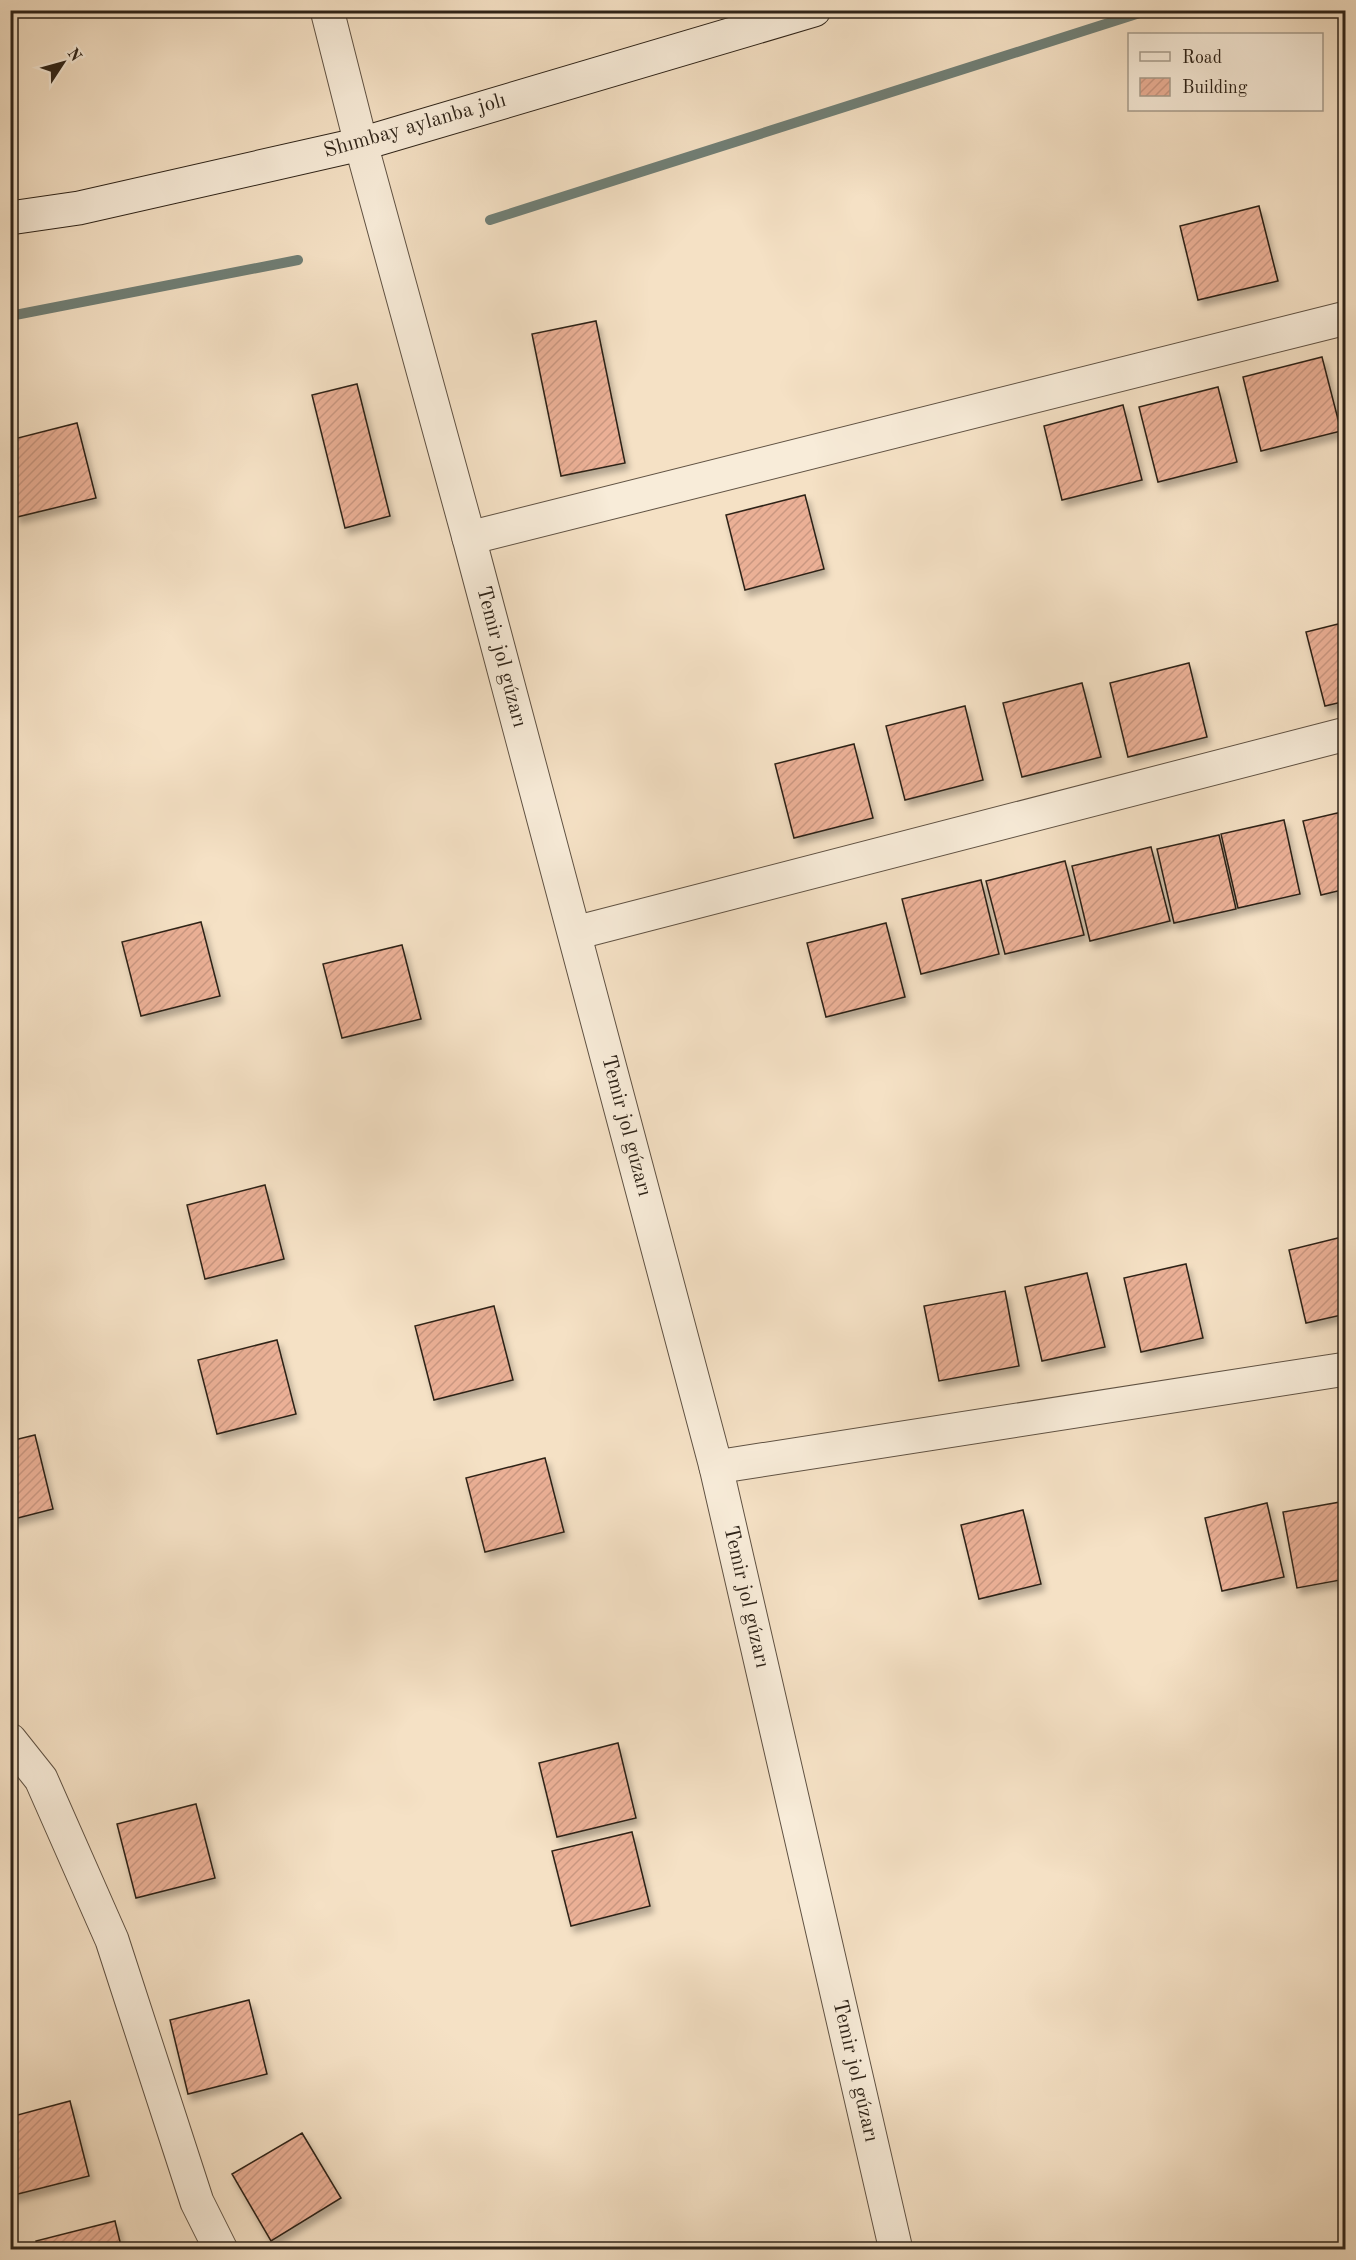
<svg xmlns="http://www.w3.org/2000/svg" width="1356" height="2260" font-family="'Old Standard TT',serif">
<defs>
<pattern id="building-hatch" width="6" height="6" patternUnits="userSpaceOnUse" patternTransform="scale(1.5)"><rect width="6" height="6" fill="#ebb096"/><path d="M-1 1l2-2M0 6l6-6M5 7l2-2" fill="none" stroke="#ca9781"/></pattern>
<filter id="shadow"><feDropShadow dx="3.5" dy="6" stdDeviation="3" flood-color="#0004"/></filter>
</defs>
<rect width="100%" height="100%" fill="#f5e1c5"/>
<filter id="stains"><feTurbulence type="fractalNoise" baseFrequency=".00333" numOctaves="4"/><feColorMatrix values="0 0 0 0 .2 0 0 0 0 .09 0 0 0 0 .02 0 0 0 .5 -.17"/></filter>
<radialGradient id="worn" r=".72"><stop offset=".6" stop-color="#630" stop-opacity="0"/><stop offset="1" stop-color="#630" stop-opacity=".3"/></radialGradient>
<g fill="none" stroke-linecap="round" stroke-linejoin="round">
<path stroke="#707f76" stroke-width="10" d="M490,220L1149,10
M10,316L298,260"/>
</g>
<path fill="url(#building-hatch)" stroke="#2e2318" stroke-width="1.5" filter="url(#shadow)" d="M1259,206L1278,281L1198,300L1180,226Z
M596,321L625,463L561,476L532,334Z
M1322,357L1341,431L1261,451L1243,377Z
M357,384L390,516L345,528L312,395Z
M1218,387L1237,462L1158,482L1139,407Z
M1123,405L1142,480L1062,500L1044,426Z
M77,423L96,498L17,517L10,493V440Z
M805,495L824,569L745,590L726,515Z
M1346,622V701L1325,706L1306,632Z
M1189,663L1207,737L1128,757L1110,683Z
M1082,683L1101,757L1022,777L1003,703Z
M965,706L983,780L905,800L886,726Z
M854,744L873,818L794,838L775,764Z
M1346,811V889L1321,895L1303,821Z
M1284,820L1300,894L1238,908L1221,834Z
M1219,835L1236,909L1174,923L1157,849Z
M1151,847L1170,921L1090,941L1072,866Z
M1065,861L1084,935L1005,954L986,881Z
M981,880L999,954L921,974L902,899Z
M201,922L220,996L141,1016L122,942Z
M886,923L905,997L826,1017L807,943Z
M402,945L421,1019L342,1038L323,964Z
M265,1185L284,1259L205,1279L187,1205Z
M1346,1236V1314L1306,1323L1289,1250Z
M1186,1264L1203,1338L1141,1352L1124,1278Z
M1087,1273L1105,1347L1042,1361L1025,1287Z
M1005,1291L1019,1366L939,1381L924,1306Z
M494,1306L513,1380L434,1400L415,1326Z
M277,1340L296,1414L217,1434L198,1360Z
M35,1435L53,1509L10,1520V1441Z
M545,1458L564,1532L485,1552L466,1478Z
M1346,1501V1579L1297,1588L1283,1512Z
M1267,1503L1284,1577L1222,1591L1205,1518Z
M1023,1510L1041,1584L979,1599L961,1525Z
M618,1743L636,1818L557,1837L539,1763Z
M196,1804L215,1878L136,1898L117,1824Z
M632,1832L650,1906L571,1926L552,1851Z
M249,2000L267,2074L188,2094L170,2020Z
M70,2101L89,2176L10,2196V2117Z
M302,2133L341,2198L271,2241L232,2174Z
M115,2221L122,2250H38L36,2241Z"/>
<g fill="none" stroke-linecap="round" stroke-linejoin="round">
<defs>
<path id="minor" d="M469,538L1346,318
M575,933L1346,734
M716,1467L1346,1369
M10,1740L41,1779L112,1940L197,2202L221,2250"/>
<path id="tertiary" d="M327,10L361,144L469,538L716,1467L896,2250"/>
<path id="secondary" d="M10,218L79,208L361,144L814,10"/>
</defs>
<use href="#minor" stroke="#605243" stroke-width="35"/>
<use href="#tertiary" stroke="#605243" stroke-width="35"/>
<use href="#secondary" stroke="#2e2318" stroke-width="35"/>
<use href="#minor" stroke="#f8ecd9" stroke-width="33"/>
<use href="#tertiary" stroke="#f8ecd9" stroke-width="33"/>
<use href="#secondary" stroke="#f8ecd9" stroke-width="33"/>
</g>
<g text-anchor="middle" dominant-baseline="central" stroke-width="5" stroke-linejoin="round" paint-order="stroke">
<g font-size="21" fill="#2e2318" stroke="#f8ecd9">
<text transform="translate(415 126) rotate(-16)">Shımbay aylanba jolı</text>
<text transform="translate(501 657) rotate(75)">Temir jol gúzarı</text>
<text transform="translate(626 1126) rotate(75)">Temir jol gúzarı</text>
<text transform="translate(746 1597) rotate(77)">Temir jol gúzarı</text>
<text transform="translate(855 2071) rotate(77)">Temir jol gúzarı</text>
</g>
</g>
<rect width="1356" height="2260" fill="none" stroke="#f5e1c5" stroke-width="36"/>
<rect x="12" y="12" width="1332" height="2236" fill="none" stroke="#2e2318" stroke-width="3"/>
<rect x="18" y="18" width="1320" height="2224" fill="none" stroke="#2e2318" stroke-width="1.5"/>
<rect x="1128" y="33" width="195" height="78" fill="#f8ecd9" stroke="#a79c8c" stroke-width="1.5"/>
<rect x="1140" y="52" width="30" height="9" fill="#f8ecd9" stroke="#a79c8c" stroke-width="1.5"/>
<text x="1182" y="63" font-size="18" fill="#2e2318">Road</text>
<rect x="1140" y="78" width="30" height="18" fill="url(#building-hatch)" stroke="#a79c8c" stroke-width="1.5"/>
<text x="1182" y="93" font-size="18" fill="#2e2318">Building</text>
<g transform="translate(63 63) rotate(54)" stroke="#f8ecd9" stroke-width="4.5" paint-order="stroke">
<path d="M0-4.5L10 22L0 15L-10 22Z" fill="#2e2318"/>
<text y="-9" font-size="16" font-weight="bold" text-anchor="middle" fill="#2e2318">N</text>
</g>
<rect width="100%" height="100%" filter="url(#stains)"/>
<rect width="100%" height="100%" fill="url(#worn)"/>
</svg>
